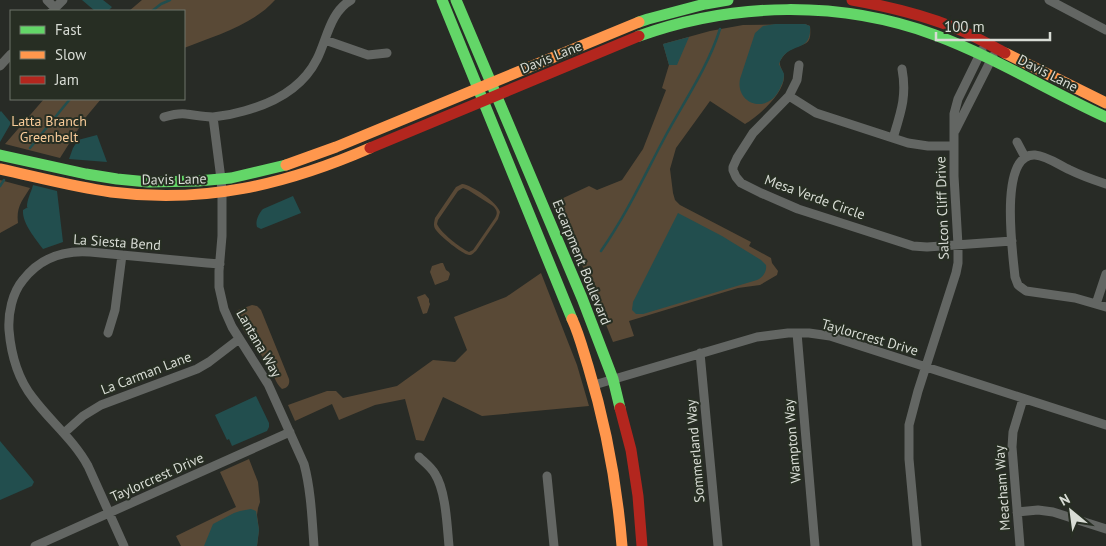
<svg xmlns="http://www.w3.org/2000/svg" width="1106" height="546" font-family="'PT Sans',sans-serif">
<rect width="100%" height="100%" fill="#282b26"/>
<path fill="#594936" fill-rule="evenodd" d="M142,0H275C253,25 214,36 184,48V11H129Z
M805,24L810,26C812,47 805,42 792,49C787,51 783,56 780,61C779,67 783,70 784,76C785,92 758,117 745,124L710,101L676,148L670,169L673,193L675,200L680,205L751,242L749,246L771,258L772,263L778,271L777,275L760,285L738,288L629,321L634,336L613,342L558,205L559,200L589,186L597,190L622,180L643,149L666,90L662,88L669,65L663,44L710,31L743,25Z
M44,99H101L86,117L60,158L5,144Z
M0,180L30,188C22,201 16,207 18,223L0,233Z
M462,184C472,185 497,202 500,212L498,219L476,251C473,253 473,255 469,255C462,254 440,236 436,230C433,226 434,223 435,218L456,187ZM463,188L468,190L493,206C497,210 498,213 495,218L473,250L469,252C460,248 440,232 437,224L438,220L458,191Z
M441,263H443L446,270L449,272L450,274L448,280L435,285L430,272L432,266Z
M541,273L577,365L589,406L482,416L443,397L424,441L416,440L405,399L375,405L339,420L332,404L295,421L288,405L327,391H336L343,398L397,386L433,360L455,362L467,350L454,317L506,297Z
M425,294L429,299V302L430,304L427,313L423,314L417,297Z
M252,305L257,306L261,310L289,379C290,384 288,388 282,389C275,383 274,374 269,366C258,349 241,332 236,313L238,310Z
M249,459L258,482L260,502L258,508L257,515L259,530L257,546H181L176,536L236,507L220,472Z"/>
<path fill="#224e4e" d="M82,0H103L112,7L108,11H95Z
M775,24H805L810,26C812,55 787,40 779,64C780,67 783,71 784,74C784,78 783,83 781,86C770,116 735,105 740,79L755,33L763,26Z
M689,37L677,65H669L663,44Z
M1,111L11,123L0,142V112Z
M97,135L107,162L69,159L73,148L78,140Z
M33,185L57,191L63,242L43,249C35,238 22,223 23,210L28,207H27C27,199 31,193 33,185Z
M293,196L301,213L261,229L257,227C255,221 259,213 263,209Z
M678,213L722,236L761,260L766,265C767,272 763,277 757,280L643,314H636L632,310L633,302Z
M256,396L269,423V427L267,431L232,446L229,439L227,440L215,415Z
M0,441L32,479L34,482L32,486L0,500Z
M251,509L256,511L259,530L257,546H204L213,524L234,513L240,511Z"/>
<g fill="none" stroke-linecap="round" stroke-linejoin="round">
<path stroke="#224e4e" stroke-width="2.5" d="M152,11L161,4L170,0
M30,148L70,99
M0,186L4,180
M601,251C627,214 645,174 666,135C685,100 708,67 720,29"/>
<path stroke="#636663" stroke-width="9" d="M47,0L55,8
M1049,0L1106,30
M52,11L63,0
M325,40L368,55L387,53
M799,65L797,80L789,96L753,133L737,158L733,167V170L736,177L741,183L761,193L798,209L913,246L927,247L1012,241
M0,66L11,54
M789,96L816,113L908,143L928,146H953
M164,117C171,115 179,113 186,114C195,115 204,117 213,117C224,116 234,114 244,111C274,103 302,89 317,59C327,39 330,12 351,0
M213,117L221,179L222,192V236L219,271V287L224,309L232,327L268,384L304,464C311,490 312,519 314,546
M955,131L993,56
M893,138C901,112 907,96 902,69
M1017,142L1025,157
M1106,184C1094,180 1082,176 1070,170C1059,165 1047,156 1035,155C998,153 1013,255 1015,277L1018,285L1026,291L1075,298L1106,307
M1096,304L1106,274
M108,333L115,310L122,255
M797,333L815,546
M700,353L718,546
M594,385L757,337L788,333H809L830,336L1106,425
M64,433L83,416L101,405L197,369L209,362L239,339
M419,457C424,462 431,467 435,474C446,491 447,526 449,546
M547,476L554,546
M1017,512L1038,510L1053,512L1106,529
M35,546L290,432
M124,546L88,466C74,440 50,421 33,398C18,379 11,354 9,330C8,314 12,293 23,280C40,258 63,250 90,252L207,263L220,264
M917,546L909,459V425L918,391L956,273L958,263V245L954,176V114L958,99L982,50
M1020,546L1012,447L1013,432L1023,399"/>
<path stroke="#63d668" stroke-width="11" d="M442,0L572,319
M456,0L582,298L613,379L620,408
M639,22L648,19L705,4L728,0
M639,36C734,2 840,0 935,35C994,57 1049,91 1106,117
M0,155L86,174L117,179L148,182L198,181L231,178L286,165"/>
<path stroke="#ff974d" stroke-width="11" d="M1005,53L1106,103
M286,165L336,147L639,22
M0,169C37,177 74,187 111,192C204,204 285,185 370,148
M572,319C579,334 583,350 588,366C606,425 617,485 622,546"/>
<path stroke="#b3261e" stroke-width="11" d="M852,0C886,6 920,14 953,27C971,34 988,44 1005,53
M370,148L639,36
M620,408L631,450L638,496L642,546"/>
</g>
<g text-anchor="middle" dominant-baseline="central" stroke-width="4" stroke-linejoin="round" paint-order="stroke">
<g font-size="14" fill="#d8dcd5" stroke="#272e23">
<text transform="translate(551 57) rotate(-22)">Davis Lane</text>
<text transform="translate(1048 73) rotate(27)">Davis Lane</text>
<text transform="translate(174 179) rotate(-1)">Davis Lane</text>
<text transform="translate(815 197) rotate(20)">Mesa Verde Circle</text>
<text transform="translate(942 208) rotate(-92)">Salcon Cliff Drive</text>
<text transform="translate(117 242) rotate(4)">La Siesta Bend</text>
<text transform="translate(582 262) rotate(68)">Escarpment Boulevard</text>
<text transform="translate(870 337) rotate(16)">Taylorcrest Drive</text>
<text transform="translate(259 343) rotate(60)">Lantana Way</text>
<text transform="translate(146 373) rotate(-21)">La Carman Lane</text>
<text transform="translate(792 441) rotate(-95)">Wampton Way</text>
<text transform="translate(695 451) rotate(-95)">Sommerland Way</text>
<text transform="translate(157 477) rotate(-24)">Taylorcrest Drive</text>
<text transform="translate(1002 488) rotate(-94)">Meacham Way</text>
</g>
<g font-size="14" fill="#f8cb99" stroke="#272e23">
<text x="49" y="121">Latta Branch<tspan x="49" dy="16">Greenbelt</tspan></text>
</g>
</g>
<rect x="10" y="10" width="175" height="90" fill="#272e23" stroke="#6e746a"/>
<rect x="20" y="26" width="25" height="8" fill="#63d668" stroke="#6e746a"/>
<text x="55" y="35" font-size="15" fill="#d8dcd5">Fast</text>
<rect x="20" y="51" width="25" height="8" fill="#ff974d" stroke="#6e746a"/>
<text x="55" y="60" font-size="15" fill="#d8dcd5">Slow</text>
<rect x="20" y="76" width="25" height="8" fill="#b3261e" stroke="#6e746a"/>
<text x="55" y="85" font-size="15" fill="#d8dcd5">Jam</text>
<g transform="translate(1071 511) rotate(331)" stroke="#272e23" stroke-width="4" paint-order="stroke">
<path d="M0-4L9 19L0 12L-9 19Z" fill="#d8dcd5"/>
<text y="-8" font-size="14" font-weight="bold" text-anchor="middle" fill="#d8dcd5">N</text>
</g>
<path d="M936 32v8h114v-8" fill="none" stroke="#d8dcd5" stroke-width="2.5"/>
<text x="944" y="32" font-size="15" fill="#d8dcd5" stroke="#272e23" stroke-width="4" paint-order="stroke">100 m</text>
</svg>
